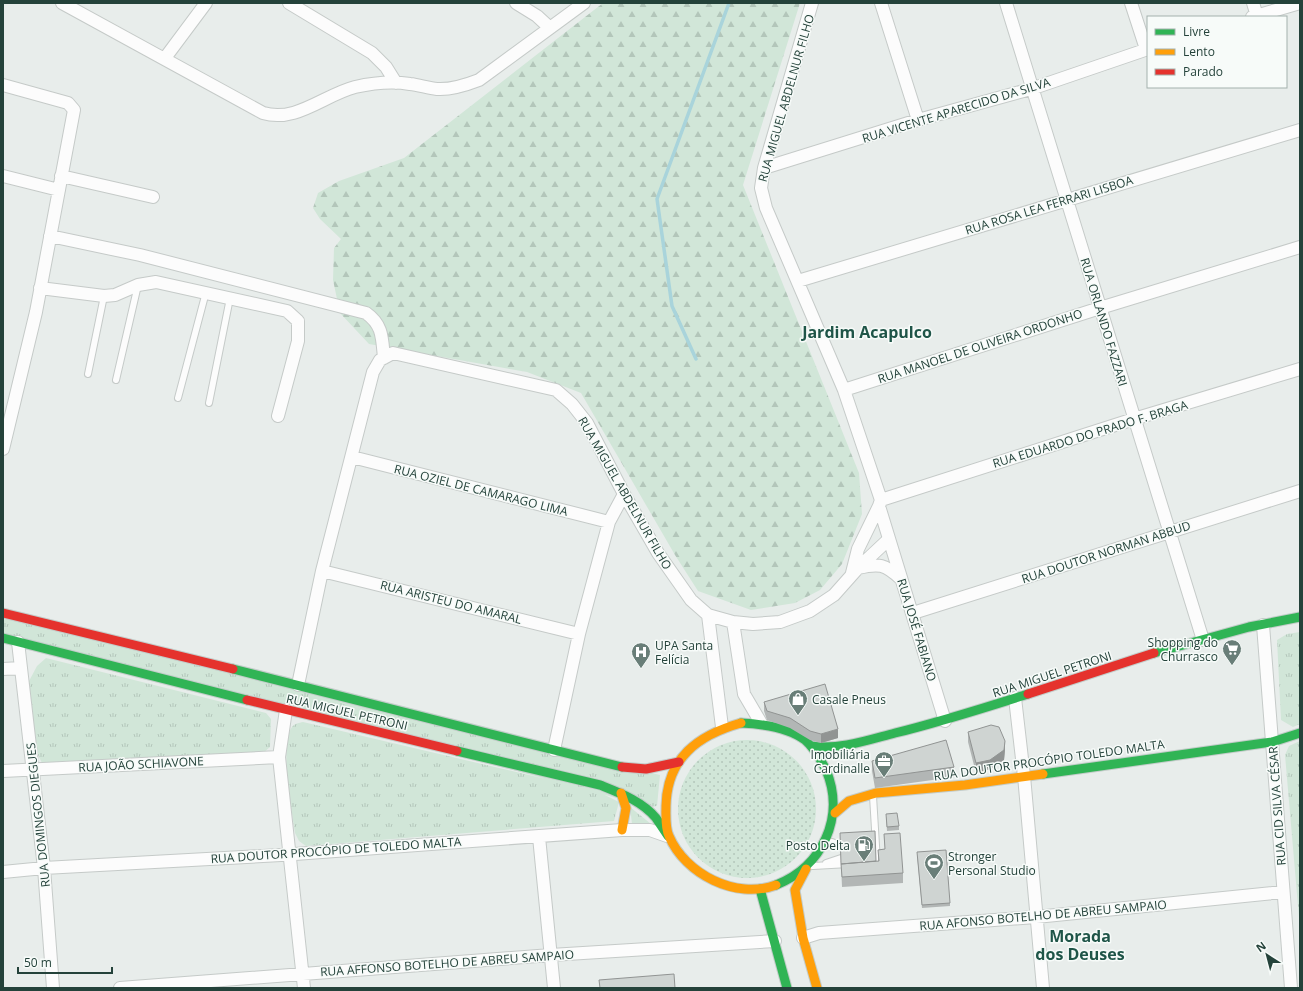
<svg xmlns="http://www.w3.org/2000/svg" width="1303" height="991" font-family="'Open Sans',sans-serif">
<defs>
<pattern id="grass-dots" width="8" height="8" patternUnits="userSpaceOnUse"><rect width="8" height="8" fill="#d1e6d8"/><path d="M2 2h.1M6 6h.1" fill="none" stroke="#b3c6ba" stroke-width="1.8" stroke-linecap="round"/></pattern>
<pattern id="forest-firs" width="22" height="20" patternUnits="userSpaceOnUse"><rect width="22" height="20" fill="#d1e6d8"/><path d="M5 1l3.5 6h-7zM16 11l3.5 6h-7z" fill="#b3c6ba"/></pattern>
<pattern id="park-tufts" width="24" height="20" patternUnits="userSpaceOnUse"><rect width="24" height="20" fill="#d1e6d8"/><path d="M3 7l-1-3M5 7V3M7 7l1-3M15 17l-1-3M17 17v-4M19 17l1-3" fill="none" stroke="#b3c6ba"/></pattern>
</defs>
<rect width="100%" height="100%" fill="#e8edeb"/>
<path fill="url(#grass-dots)" d="M678 809a69 69 0 1 1 138 0a69 69 0 1 1-138 0Z"/>
<path fill="url(#forest-firs)" d="M603,3H800L743,185L859,473L862,514L842,564L820,590L795,603L751,610L698,591L675,555L581,393L527,372L369,344L340,313L333,280L334,248L341,239L320,219L313,208L318,193L339,181L404,158Z"/>
<path fill="url(#park-tufts)" d="M3,617L660,775L657,806L650,807L3,633Z
M1300,632V724L1293,727L1281,720L1277,640L1287,634Z
M46,658L266,713L271,719L270,747L263,753L42,763L38,755L28,683L37,666Z
M303,722L597,791L619,802L614,821L306,846L299,841L295,833C292,810 279,744 292,727C295,723 299,723 303,722Z
M1300,741V929L1285,755L1289,746Z
M630,807L651,824H632Z"/>
<g fill="none" stroke-linecap="round" stroke-linejoin="round">
<path stroke="#a9d4db" stroke-width="3.5" d="M696,359L672,306L657,199L729,3"/>
<defs>
<path id="lane" d="M88,374L104,296
M116,380L138,285
M178,398L206,292
M209,403L230,298
M832,842L847,848
M871,862H877L873,796
M826,863L847,856
M813,866L849,864"/>
<path id="street" d="M62,3L263,113C296,123 324,95 355,87C373,83 392,81 410,84C419,85 428,88 437,89C451,90 466,85 479,80L584,3
M289,3L372,53L386,67L396,83
M516,3L537,16L550,28
M812,3L764,168L761,188L766,208L844,390L881,500L879,506L945,721
M881,3L918,120
M1006,3L1203,640
M1131,3L1146,49
M1253,3L1257,16
M1252,17L1300,3
M165,58L206,3
M3,85L68,103L74,110L36,312L3,449
M764,168L918,120L1031,89L1148,49
M3,176L59,190
M61,176L153,197
M50,236L140,255L366,313C383,325 382,338 384,358
M798,281L1300,130
M40,288L104,296L115,295L138,285L156,282L287,311L298,321V341L278,416
M844,390L1100,308L1300,247
M352,457L609,522
M881,500L1134,419L1300,369
M858,568C879,563 885,564 901,579
M322,571L579,634
M852,573L858,549L879,506
M913,613L1300,491
M708,615L722,727
M733,622L744,694L761,723
M1263,625L1291,988
M18,642L44,868L53,988
M3,669L21,668
M298,685L322,571L373,372L380,360L393,353L556,390L572,404L587,423L624,494L658,553L691,600L708,615L733,622L753,624L780,622L810,611L834,595L858,568L889,539
M1015,698L1024,776L1043,988
M286,710L279,757L304,988
M554,750L579,634L609,522L624,494
M3,771L279,757
M539,837L554,988
M3,872L44,868L281,855L622,830H650L667,836
M803,938L819,933L1036,917L1283,892
M120,988L551,955L775,941"/>
<path id="fast" d="M3,638L247,700
M1154,653L1249,627L1300,617
M233,669L622,767
M741,723C762,724 788,727 805,740C814,748 821,760 826,770C846,817 822,867 776,885
M811,746C840,750 868,740 895,733C940,722 984,708 1028,694
M457,751L600,785C620,793 642,801 656,818C660,824 664,830 668,836
M1043,774L1272,742L1300,733
M760,889L787,988"/>
<path id="slow" d="M741,723C698,735 667,758 666,806C666,815 665,828 669,836C685,874 736,900 776,885
M621,793L626,808L622,830
M835,813L849,801L876,793L965,785L1043,774
M806,869L795,890L803,938L817,988"/>
<path id="jam" d="M3,613L233,669
M1028,694L1154,653
M247,700L457,751
M622,767L646,769L679,762"/>
</defs>
<use href="#lane" stroke="#c5cac8" stroke-width="8"/>
<use href="#street" stroke="#c5cac8" stroke-width="14"/>
<use href="#fast" stroke="#c3ccc9" stroke-width="11"/>
<use href="#slow" stroke="#c3ccc9" stroke-width="11"/>
<use href="#jam" stroke="#c3ccc9" stroke-width="11"/>
<use href="#lane" stroke="#fcfcfc" stroke-width="6"/>
<use href="#street" stroke="#fcfcfc" stroke-width="12"/>
<use href="#fast" stroke="#30b455" stroke-width="9"/>
<use href="#slow" stroke="#ff9f0a" stroke-width="9"/>
<use href="#jam" stroke="#e5322d" stroke-width="9"/>
</g>
<path fill="#b2b6b5" d="M764,702L838,738L821,743L810,740L790,728L767,720L764,711Z
M968,732L1005,750L1004,760L990,769L976,773L968,742Z
M872,761L954,767V777L875,788L872,771Z
M886,817L899,826V830L887,831Z
M884,834L903,873V883L842,887L841,864L878,861V850L885,849Z
M917,855L950,903V906L922,908Z"/>
<path fill="#919493" d="M838,729V738L821,743V734Z
M1005,741V750L1004,760L990,769L976,773V763Z"/>
<path fill="#cfd4d2" stroke="#919493" d="M825,684L838,729L821,734L810,731L790,718L767,711L764,702Z
M991,725L999,727L1005,741L1004,750L990,760L976,763L968,732Z
M946,740L954,767L875,778L872,761Z
M897,813L899,826L887,827L886,814Z
M875,831L876,861L841,864L840,833Z
M900,833L903,873L842,877L841,864L879,861L878,850L885,849L884,834Z
M946,850L950,903L922,905L917,852Z
M674,974L675,988H600L599,980Z"/>
<defs>
<symbol id="supermarket-pin" viewBox="-11 -11 22 30"><path d="M0 17L-7.5 6A9.5 9.5 0 1 1 7.5 6Z" fill="#697e78" stroke="#f7fbf9"/><path d="M-6-5.5h2.5l.6 2H6L4.5 2H-2.5L-4.4-4H-6ZM-1.5 3.2a1.3 1.3 0 1 0 .1 0ZM3 3.2a1.3 1.3 0 1 0 .1 0Z" fill="#fff"/></symbol>
<symbol id="hospital-pin" viewBox="-11 -11 22 30"><path d="M0 17L-7.5 6A9.5 9.5 0 1 1 7.5 6Z" fill="#697e78" stroke="#f7fbf9"/><path d="M-5-5h3v3.5h4V-5h3V5h-3V1.5h-4V5h-3Z" fill="#fff"/></symbol>
<symbol id="shop-pin" viewBox="-11 -11 22 30"><path d="M0 17L-7.5 6A9.5 9.5 0 1 1 7.5 6Z" fill="#697e78" stroke="#f7fbf9"/><path d="M-5-2.5h2.3a2.7 3.5 0 0 1 5.4 0H5L5.5 6h-11ZM-1.5-2.5h3a1.5 2.3 0 0 0-3 0Z" fill="#fff"/></symbol>
<symbol id="office-pin" viewBox="-11 -11 22 30"><path d="M0 17L-7.5 6A9.5 9.5 0 1 1 7.5 6Z" fill="#697e78" stroke="#f7fbf9"/><path d="M-6-3h4V-5.5h4V-3h4V5H-6ZM-1-4.5V-3h2v-1.5ZM-6 0V1H6V0Z" fill="#fff"/></symbol>
<symbol id="fuel-pin" viewBox="-11 -11 22 30"><path d="M0 17L-7.5 6A9.5 9.5 0 1 1 7.5 6Z" fill="#697e78" stroke="#f7fbf9"/><path d="M-5.5-6h7V0h2V4h1.3V-2.5L3-4.5l.8-.8L6-3V5H2.5V1h-1V6h-7ZM-4.2-4.7v3.2H.2V-4.7Z" fill="#fff"/></symbol>
<symbol id="stadium-pin" viewBox="-11 -11 22 30"><path d="M0 17L-7.5 6A9.5 9.5 0 1 1 7.5 6Z" fill="#697e78" stroke="#f7fbf9"/><path d="M0-5a6.5 5 0 1 0 0 10a6.5 5 0 1 0 0-10ZM-3.5-1.8h7v3.6h-7Z" fill="#fff"/></symbol>
</defs>
<g fill-rule="evenodd">
<use href="#supermarket-pin" x="1221" y="638" width="22" height="30"/>
<use href="#hospital-pin" x="630" y="641" width="22" height="30"/>
<use href="#shop-pin" x="787" y="688" width="22" height="30"/>
<use href="#office-pin" x="873" y="750" width="22" height="30"/>
<use href="#fuel-pin" x="853" y="834" width="22" height="30"/>
<use href="#stadium-pin" x="923" y="852" width="22" height="30"/>
</g>
<g text-anchor="middle" dominant-baseline="central" stroke-width="3" stroke-linejoin="round" paint-order="stroke">
<g font-size="12" fill="#24423a" stroke="#f7fbf9">
<text transform="translate(786 98) rotate(-74)">RUA MIGUEL ABDELNUR FILHO</text>
<text transform="translate(956 110) rotate(-17)">RUA VICENTE APARECIDO DA SILVA</text>
<text transform="translate(1049 205) rotate(-17)">RUA ROSA LEA FERRARI LISBOA</text>
<text transform="translate(1104 322) rotate(73)">RUA ORLANDO FAZZARI</text>
<text transform="translate(980 346) rotate(-18)">RUA MANOEL DE OLIVEIRA ORDONHO</text>
<text transform="translate(1090 434) rotate(-17)">RUA EDUARDO DO PRADO F. BRAGA</text>
<text transform="translate(481 490) rotate(14)">RUA OZIEL DE CAMARAGO LIMA</text>
<text transform="translate(625 493) rotate(60)">RUA MIGUEL ABDELNUR FILHO</text>
<text transform="translate(1106 552) rotate(-18)">RUA DOUTOR NORMAN ABBUD</text>
<text transform="translate(451 602) rotate(14)">RUA ARISTEU DO AMARAL</text>
<text transform="translate(917 630) rotate(73)">RUA JOSÉ FABIANO</text>
<text transform="translate(1052 674) rotate(-18)">RUA MIGUEL PETRONI</text>
<text transform="translate(347 712) rotate(13)">RUA MIGUEL PETRONI</text>
<text transform="translate(1049 760) rotate(-8)">RUA DOUTOR PROCÓPIO TOLEDO MALTA</text>
<text transform="translate(141 764) rotate(-3)">RUA JOÃO SCHIAVONE</text>
<text transform="translate(1277 806) rotate(-94)">RUA CID SILVA CÉSAR</text>
<text transform="translate(38 815) rotate(-96)">RUA DOMINGOS DIEGUES</text>
<text transform="translate(336 850) rotate(-4)">RUA DOUTOR PROCÓPIO DE TOLEDO MALTA</text>
<text transform="translate(1043 915) rotate(-5)">RUA AFONSO BOTELHO DE ABREU SAMPAIO</text>
<text transform="translate(447 963) rotate(-4)">RUA AFFONSO BOTELHO DE ABREU SAMPAIO</text>
</g>
<g font-size="12" fill="#24423a" stroke="#f7fbf9" text-anchor="end">
<text x="1218" y="642">Shopping do<tspan x="1218" dy="14">Churrasco</tspan></text>
<text x="655" y="645" text-anchor="start">UPA Santa<tspan x="655" dy="14">Felícia</tspan></text>
<text x="812" y="699" text-anchor="start">Casale Pneus</text>
<text x="870" y="754">Imobiliária<tspan x="870" dy="14">Cardinalle</tspan></text>
<text x="850" y="845">Posto Delta</text>
<text x="948" y="856" text-anchor="start">Stronger<tspan x="948" dy="14">Personal Studio</tspan></text>
</g>
<g font-size="16" font-weight="bold" fill="#1f5548" stroke="#f7fbf9">
<text x="867" y="332">Jardim Acapulco</text>
<text x="1080" y="936">Morada<tspan x="1080" dy="18">dos Deuses</tspan></text>
</g>
</g>
<rect width="1303" height="991" fill="none" stroke="#24423a" stroke-width="8"/>
<rect x="1147" y="16" width="140" height="72" fill="#f7fbf9" stroke="#a3b1ad"/>
<rect x="1155" y="29" width="20" height="6" fill="#30b455" stroke="#a3b1ad"/>
<text x="1183" y="36" font-size="12" fill="#24423a">Livre</text>
<rect x="1155" y="49" width="20" height="6" fill="#ff9f0a" stroke="#a3b1ad"/>
<text x="1183" y="56" font-size="12" fill="#24423a">Lento</text>
<rect x="1155" y="69" width="20" height="6" fill="#e5322d" stroke="#a3b1ad"/>
<text x="1183" y="76" font-size="12" fill="#24423a">Parado</text>
<g transform="translate(1267 955) rotate(324)" stroke="#f7fbf9" stroke-width="3" paint-order="stroke">
<path d="M0-3L7 15L0 10L-7 15Z" fill="#24423a"/>
<text y="-6" font-size="11" font-weight="bold" text-anchor="middle" fill="#24423a">N</text>
</g>
<path d="M18 967v6h94v-6" fill="none" stroke="#24423a" stroke-width="2"/>
<text x="24" y="967" font-size="12" fill="#24423a" stroke="#f7fbf9" stroke-width="3" paint-order="stroke">50 m</text>
</svg>
